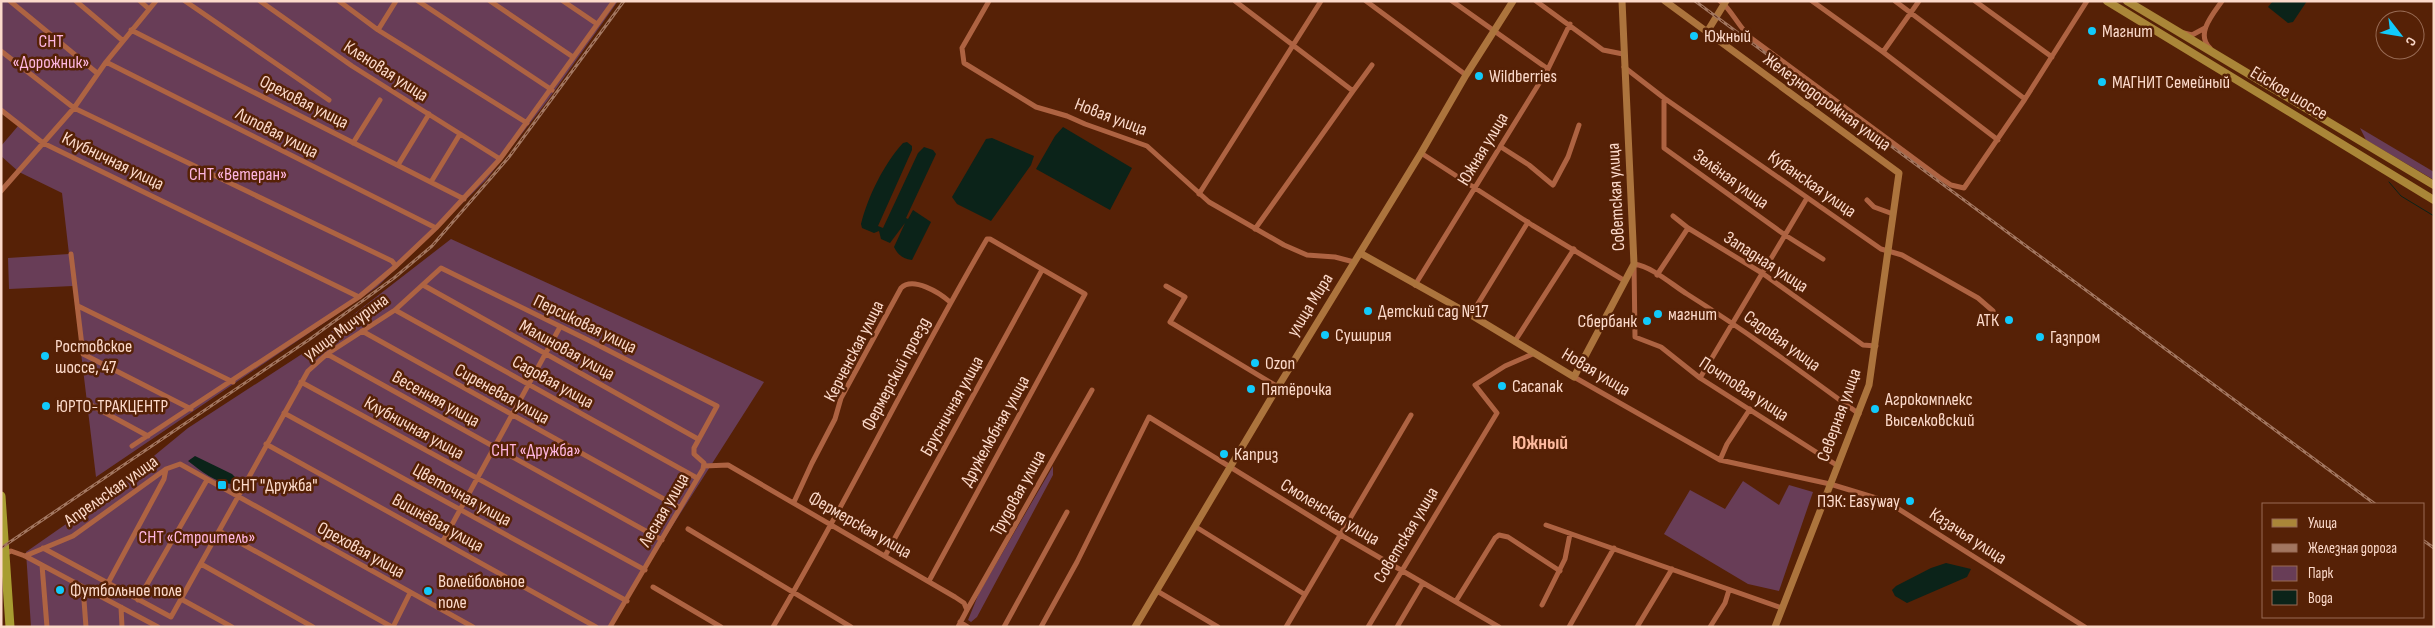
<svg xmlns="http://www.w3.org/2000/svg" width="2435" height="628" font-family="'Sofia Sans Condensed',sans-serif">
<rect width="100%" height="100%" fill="#562106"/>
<path fill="#683d57" d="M1,1H618L548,100L486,180L377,287L96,477L73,286L9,289L8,258L69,254L62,193L19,172L1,156V146L18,126L1,111Z
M2360,128L2434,172V180L2366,140Z
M451,239L764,382L608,627H31L26,552L99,501L188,428L305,352Z
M1053,466V475L977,617L971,622L968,620L979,593Z
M1743,481L1779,505L1789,485L1813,492L1779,591L1748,584L1664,534L1690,490L1725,509Z"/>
<path fill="#0b2319" d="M2273,1H2307L2293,22L2288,23L2268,7Z
M1063,127L1132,168L1110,210L1036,169L1055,136Z
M992,138L1034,156L1031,165L991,221L957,204L952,197L986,139Z
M907,142L912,146V150L878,226L883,228L918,153L924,147L933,150L936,154L906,218L908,219L913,210L931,222L912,260C903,259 898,255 894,247L905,223L890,243L881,239L879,231L874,233L862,228L861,224C868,196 884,164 903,143Z
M195,456L232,474L235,477L232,484C216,483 201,471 188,461Z
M1946,563L1971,569L1967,577L1907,603L1895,596L1892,590L1896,586L1931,568Z"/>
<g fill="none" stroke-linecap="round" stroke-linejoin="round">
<path stroke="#0b2319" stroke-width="1" d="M2389,182L2401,196L2434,216"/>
<path stroke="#ae6342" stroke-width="5" d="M10,1L97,73
M76,1L122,40
M140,1L149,9
M185,1L329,100
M260,1L352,66L500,159
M339,1L378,30L527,123
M418,1L552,90
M490,1L573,57
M563,1L597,24
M989,1L962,48L964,63L1036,107L1067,116L1085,124L1147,146L1209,202L1284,245L1307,255L1335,257L1354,262
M1235,1L1353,91L1255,229
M1366,1L1466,75
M1452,1L1548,69
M1536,1L1603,50L1623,54
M1720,1C1729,6 1740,29 1751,38L1939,177L1951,185L1964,188L2025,99L2087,1
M1812,1L1883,52L1998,140
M1895,1L2025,99
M1975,1L2052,57
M131,30L464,199
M378,30L396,1
M2184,33L2192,35L2205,28
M2210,48C2195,34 2213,14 2222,1
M1,51L74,108L392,261L396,266
M1883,52L1919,1
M106,62L436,228
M1624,67L1664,98L1881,249L1902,255L1978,298L1993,311
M1353,91L1372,65
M1664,98V148L1785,235L1823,259
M1,110L43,143L359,297
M353,143L380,100
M1501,147L1529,165L1553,185L1568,157L1579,125
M1421,153L1532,225L1625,281
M398,165L429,114
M431,182L460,134
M1,191L74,108L106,62L156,1
M1199,194L1321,1
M1867,200L1874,207L1893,214
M1673,216L1688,228
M71,254L83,354L191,409
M1657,275L1688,228L1762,273L1863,345L1876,346
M423,285L698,439
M1415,285L1548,69L1570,24
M1166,286L1185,297L1170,322L1278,387
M78,306L233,382
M395,310L697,478
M1471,315L1528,222
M362,331L680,508
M1515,341L1574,249
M327,354L662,540
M1574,377L1720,460L1830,484L1886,501L2085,627
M1700,378L1807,198
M301,382L645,570
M89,404L148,436
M284,413L627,601
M266,444L596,627
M132,446L359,297L396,266L436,228L500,159L614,1
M1720,460L1727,444L1750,409
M704,466L728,465L955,597L964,603L967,610L958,627
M1838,466L1700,378L1661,347L1635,337L1634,264C1653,267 1671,284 1687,294C1746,331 1803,373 1859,414
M794,502L812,463L835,419L841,398L901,288C913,276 940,293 950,302
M1546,525L1782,608
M1196,527L1304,594
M688,529L851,627
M219,531L392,627
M443,541L560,327
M43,548L171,617L308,371L327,354L395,310L441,268L588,340L717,406L694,448V454L704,463L703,469L610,627
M5,554L11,551L25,556L158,627
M25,556L73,536L166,469L180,464L473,627
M885,556L1042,270
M201,564L313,627
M42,565L47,627
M108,583L164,479L166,469
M83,587L86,627
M653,587L721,627
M1157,591L1218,627
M181,599L232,627
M138,600L207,480
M1456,601L1495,538L1499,535L1508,537L1560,571
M1542,605L1565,559L1570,534
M121,607L122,627
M967,610L1092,390
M960,622L968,627
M393,627L410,593
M773,627C848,500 912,367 987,239H990L1085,294L929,581
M1004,627L1067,512
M1041,627L1077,562L1149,417L1339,534L1499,627
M1286,627L1411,415
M1368,627L1497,413L1475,385L1505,366L1535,353
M1397,627L1423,583
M1569,627L1614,548
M1637,627L1672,569
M1710,627L1725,603L1729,590"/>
<path stroke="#ac743d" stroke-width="7" d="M1665,1L1899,173L1869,385L1775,627
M1707,32L1726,1
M1360,253L1471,315L1574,377L1634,264L1622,1
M1135,627L1270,400L1421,153L1466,75L1513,1"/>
<path stroke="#aa8638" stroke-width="8" d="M2107,1L2434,200
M2127,1L2434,185"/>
<path stroke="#a89d31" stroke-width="9" d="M1,496L10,627"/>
<defs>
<path id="rail" d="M1695,1L2375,504
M2424,541L2434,548
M1,548L310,339L394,278L432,246L509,157L624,1"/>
</defs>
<use href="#rail" stroke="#a27660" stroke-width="3"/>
<use href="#rail" stroke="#562106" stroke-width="1" stroke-dasharray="4" stroke-linecap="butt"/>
</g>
<g fill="#11cafb" stroke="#562106" stroke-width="2">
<circle cx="2092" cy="31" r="5"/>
<circle cx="1694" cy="36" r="5"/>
<circle cx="1479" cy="76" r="5"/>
<circle cx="2102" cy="82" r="5"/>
<circle cx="1368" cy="311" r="5"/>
<circle cx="1658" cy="314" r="5"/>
<circle cx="2009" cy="320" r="5"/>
<circle cx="1647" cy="321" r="5"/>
<circle cx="1325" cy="335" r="5"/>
<circle cx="2040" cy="337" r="5"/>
<circle cx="45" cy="356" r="5"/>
<circle cx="1255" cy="363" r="5"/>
<circle cx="1502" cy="386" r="5"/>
<circle cx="1251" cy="389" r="5"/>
<circle cx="46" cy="406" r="5"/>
<circle cx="1875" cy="409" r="5"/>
<circle cx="1224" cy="454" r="5"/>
<rect x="217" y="480" width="10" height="10" rx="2.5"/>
<circle cx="1910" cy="501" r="5"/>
<circle cx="60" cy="590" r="5"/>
<circle cx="428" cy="591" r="5"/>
</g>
<g text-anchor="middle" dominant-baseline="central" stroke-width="5" stroke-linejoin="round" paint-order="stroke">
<g font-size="18" fill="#fcdacb" stroke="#562106" text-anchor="start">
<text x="2102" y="31">Магнит</text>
<text x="1704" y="36">Южный</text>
<text x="1489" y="76">Wildberries</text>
<text x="2112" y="82">МАГНИТ Семейный</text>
<text x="1378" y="311">Детский сад №17</text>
<text x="1668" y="314">магнит</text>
<text x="1999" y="320" text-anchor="end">АТК</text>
<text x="1637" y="321" text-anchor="end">Сбербанк</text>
<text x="1335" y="335">Суширия</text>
<text x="2050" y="337">Газпром</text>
<text x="55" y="346">Ростовское<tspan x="55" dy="21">шоссе, 47</tspan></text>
<text x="1265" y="363">Ozon</text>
<text x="1512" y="386">Сасапак</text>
<text x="1261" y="389">Пятёрочка</text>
<text x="1885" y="399">Агрокомплекс<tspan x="1885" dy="21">Выселковский</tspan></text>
<text x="56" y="406">ЮРТО-ТРАКЦЕНТР</text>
<text x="1234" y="454">Каприз</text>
<text x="232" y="485">СНТ "Дружба"</text>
<text x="1900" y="501" text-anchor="end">ПЭК: Easyway</text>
<text x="438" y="581">Волейбольное<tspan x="438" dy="21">поле</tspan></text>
<text x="70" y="590">Футбольное поле</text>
</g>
<g font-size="18" fill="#feb6e0" stroke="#562106">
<text x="51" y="41">СНТ<tspan x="51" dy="21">«Дорожник»</tspan></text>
<text x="238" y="174">СНТ «Ветеран»</text>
<text x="536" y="450">СНТ «Дружба»</text>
<text x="197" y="537">СНТ «Строитель»</text>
</g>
<g font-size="18" fill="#fcdacb" stroke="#562106">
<text transform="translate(386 71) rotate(33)">Кленовая улица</text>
<text transform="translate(2289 93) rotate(31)">Ейское шоссе</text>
<text transform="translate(304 102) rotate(27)">Ореховая улица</text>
<text transform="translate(1827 102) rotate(36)">Железнодорожная улица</text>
<text transform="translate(1111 117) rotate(21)">Новая улица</text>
<text transform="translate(277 133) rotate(27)">Липовая улица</text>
<text transform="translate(1483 149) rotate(-59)">Южная улица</text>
<text transform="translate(113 161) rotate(26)">Клубничная улица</text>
<text transform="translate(1731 179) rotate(36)">Зелёная улица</text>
<text transform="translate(1812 184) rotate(35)">Кубанская улица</text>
<text transform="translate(1616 197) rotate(-93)">Советская улица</text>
<text transform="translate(1766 262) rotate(33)">Западная улица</text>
<text transform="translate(1310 305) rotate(-58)">улица Мира</text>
<text transform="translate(585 324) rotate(26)">Персиковая улица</text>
<text transform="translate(346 327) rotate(-36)">улица Мичурина</text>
<text transform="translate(1782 341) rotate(36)">Садовая улица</text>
<text transform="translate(567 350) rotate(29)">Малиновая улица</text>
<text transform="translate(854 351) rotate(-63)">Керченская улица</text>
<text transform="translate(1596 372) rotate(31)">Новая улица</text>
<text transform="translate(896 374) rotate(-62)">Фермерский проезд</text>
<text transform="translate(553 382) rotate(29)">Садовая улица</text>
<text transform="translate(1744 389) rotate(33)">Почтовая улица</text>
<text transform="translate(502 394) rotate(29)">Сиреневая улица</text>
<text transform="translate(436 399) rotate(29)">Весенняя улица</text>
<text transform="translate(952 406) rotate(-61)">Брусничная улица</text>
<text transform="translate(1839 415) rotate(-70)">Северная улица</text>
<text transform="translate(414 428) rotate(29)">Клубничная улица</text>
<text transform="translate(995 431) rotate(-61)">Дружелюбная улица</text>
<text transform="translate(111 491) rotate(-35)">Апрельская улица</text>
<text transform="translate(1018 493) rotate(-61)">Трудовая улица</text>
<text transform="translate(462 495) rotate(29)">Цветочная улица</text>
<text transform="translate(664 510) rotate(-60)">Лесная улица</text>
<text transform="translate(1330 512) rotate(31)">Смоленская улица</text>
<text transform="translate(438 523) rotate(29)">Вишнёвая улица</text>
<text transform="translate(860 525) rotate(30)">Фермерская улица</text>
<text transform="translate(1406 535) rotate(-59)">Советская улица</text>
<text transform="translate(1968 536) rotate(33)">Казачья улица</text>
<text transform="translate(361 550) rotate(29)">Ореховая улица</text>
</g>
<g font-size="20" font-weight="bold" fill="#fcb99d" stroke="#562106">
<text x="1540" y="443">Южный</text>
</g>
</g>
<rect width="2435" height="628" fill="none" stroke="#fcdacb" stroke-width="5"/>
<rect x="2262" y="503" width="162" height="115" fill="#562106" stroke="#986b55"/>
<rect x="2272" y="519" width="25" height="8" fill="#aa8638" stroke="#986b55"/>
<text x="2308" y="528" font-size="15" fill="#fcdacb">Улица</text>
<rect x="2272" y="544" width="25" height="8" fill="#a27660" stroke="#986b55"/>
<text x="2308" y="553" font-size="15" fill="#fcdacb">Железная дорога</text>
<rect x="2272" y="566" width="25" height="15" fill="#683d57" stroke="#986b55"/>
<text x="2308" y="578" font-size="15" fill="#fcdacb">Парк</text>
<rect x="2272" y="590" width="25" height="15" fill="#0b2319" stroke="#986b55"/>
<text x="2308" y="603" font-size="15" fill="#fcdacb">Вода</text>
<g transform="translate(2400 35) rotate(121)"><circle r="24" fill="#562106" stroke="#986b55"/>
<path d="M0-4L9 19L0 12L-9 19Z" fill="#11cafb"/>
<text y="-8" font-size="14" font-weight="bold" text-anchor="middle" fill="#fcdacb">С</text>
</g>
</svg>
